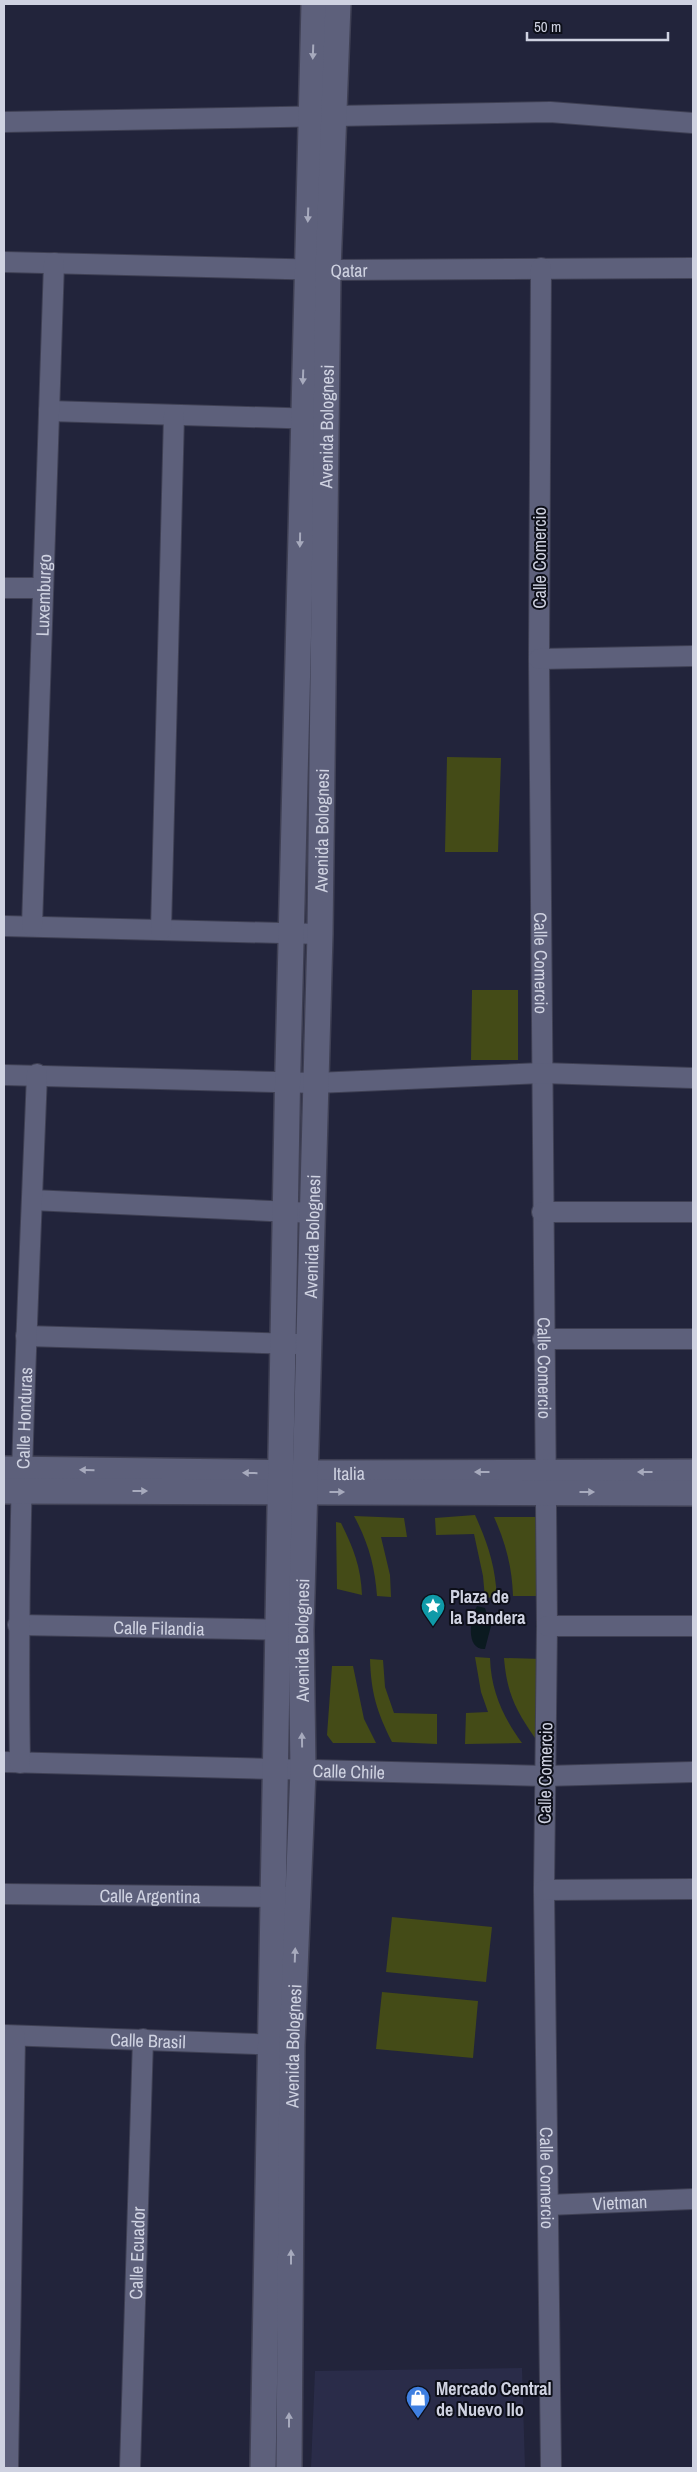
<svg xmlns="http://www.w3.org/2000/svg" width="697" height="2472" font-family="'Archivo Narrow',sans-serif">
<rect width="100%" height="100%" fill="#22243b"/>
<path fill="#2a2c49" d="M522,2368L525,2468H311L315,2371Z"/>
<path fill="#444b17" d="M447,757L501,758L498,852H445Z
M472,990H518V1060H471Z
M475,1515C488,1544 495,1565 497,1597L485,1598L483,1576L474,1534L436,1535L435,1518Z
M354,1516L404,1518L407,1537H381L390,1575L391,1597L377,1596C375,1566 368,1542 354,1516Z
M494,1517H537L539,1596H513C512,1567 506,1544 494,1517Z
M336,1522L341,1523C353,1547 361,1567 362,1595L337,1589Z
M475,1657L490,1658C491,1691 503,1717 522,1743L465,1744L466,1713L488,1712L481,1692Z
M504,1658L542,1659L541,1738H535C515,1709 507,1693 504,1658Z
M370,1659L383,1660L385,1687L394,1713L437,1714V1744L392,1742C377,1712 371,1693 370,1659Z
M332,1666H353L364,1719L376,1743H333L327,1735Z
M392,1917L492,1927L486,1982L386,1972Z
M382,1992L478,2001L473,2058L376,2049Z"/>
<path fill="#0b1a20" d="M477,1606L485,1608L491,1626L485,1649C465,1650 470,1618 477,1606Z"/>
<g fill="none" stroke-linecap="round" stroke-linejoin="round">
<defs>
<g id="minor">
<path d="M4,122L550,112L693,123"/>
<path id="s1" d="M4,262L328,270L693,268"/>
<path id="s2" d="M541,268L539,659L547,1626L544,1890L551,2468"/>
<path d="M49,411L318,419"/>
<path d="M4,588H43"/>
<path d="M539,659L693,656"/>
<path d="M4,926L320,934"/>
<path id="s3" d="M32,926L54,263"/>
<path d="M161,930L174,415"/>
<path d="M4,1075L316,1083L542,1073L693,1078"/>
<path d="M32,1200L313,1213"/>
<path d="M542,1212H693"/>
<path d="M26,1336L297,1344"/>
<path d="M543,1339H693"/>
<path id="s4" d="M18,1625L291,1630"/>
<path d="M547,1626H693"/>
<path id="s5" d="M4,1762L545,1776L693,1772"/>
<path id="s6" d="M20,1763C16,1533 28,1304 37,1074"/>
<path d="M544,1890L693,1889"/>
<path id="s7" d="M4,1894L287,1897"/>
<path id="s8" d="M4,2035L285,2045"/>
<path id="s9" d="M548,2205L693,2199"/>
<path d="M8,2468L15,2036"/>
<path id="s10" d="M130,2468L143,2039"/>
</g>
<g id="tertiary">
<path id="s11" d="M4,1469L304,1473L693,1472"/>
<path d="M4,1491L693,1493"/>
<path d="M263,2468C275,1647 291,825 314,4"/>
<path id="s12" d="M289,2468L292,2045L303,1770L301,1630L320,934L328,270L338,4"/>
</g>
</defs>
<use href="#minor" stroke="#3f4054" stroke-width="22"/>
<use href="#tertiary" stroke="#3f4054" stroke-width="28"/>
<use href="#minor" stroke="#5d607b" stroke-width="20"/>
<use href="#tertiary" stroke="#5d607b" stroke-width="25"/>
</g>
<defs><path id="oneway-solid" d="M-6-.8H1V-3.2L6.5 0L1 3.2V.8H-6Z" transform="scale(1.25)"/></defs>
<g fill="#a7aabd">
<use href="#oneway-solid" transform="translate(313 52) rotate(92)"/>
<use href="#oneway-solid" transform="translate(308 215) rotate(92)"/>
<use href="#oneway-solid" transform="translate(303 377) rotate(92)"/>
<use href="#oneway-solid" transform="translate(300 540) rotate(91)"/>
<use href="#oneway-solid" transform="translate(87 1470) rotate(-179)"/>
<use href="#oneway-solid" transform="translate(482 1472) rotate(180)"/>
<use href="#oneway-solid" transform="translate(645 1472) rotate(180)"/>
<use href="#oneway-solid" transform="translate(250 1473) rotate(-179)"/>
<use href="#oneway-solid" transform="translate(140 1491)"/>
<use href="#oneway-solid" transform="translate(337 1492)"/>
<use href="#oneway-solid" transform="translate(587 1492)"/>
<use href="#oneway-solid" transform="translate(302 1740) rotate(-91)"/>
<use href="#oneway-solid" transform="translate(295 1955) rotate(-88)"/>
<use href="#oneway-solid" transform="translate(291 2257) rotate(-90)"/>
<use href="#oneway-solid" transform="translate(289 2420) rotate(-90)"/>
</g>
<defs>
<symbol id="sight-pin" viewBox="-11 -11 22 30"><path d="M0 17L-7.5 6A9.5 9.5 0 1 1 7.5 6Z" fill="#0f9aa8" stroke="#0d0f19"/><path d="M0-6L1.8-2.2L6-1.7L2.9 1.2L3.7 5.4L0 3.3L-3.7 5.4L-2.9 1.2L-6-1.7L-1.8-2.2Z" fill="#fff"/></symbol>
<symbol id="shop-pin" viewBox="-11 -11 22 30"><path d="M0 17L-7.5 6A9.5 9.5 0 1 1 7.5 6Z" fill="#3f7fe0" stroke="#0d0f19"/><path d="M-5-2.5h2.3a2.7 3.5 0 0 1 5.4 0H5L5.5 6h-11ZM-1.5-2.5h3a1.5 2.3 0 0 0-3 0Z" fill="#fff"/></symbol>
</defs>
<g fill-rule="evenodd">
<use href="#sight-pin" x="419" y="1592" width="28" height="38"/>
<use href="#shop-pin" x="404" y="2384" width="28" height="38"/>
</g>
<g text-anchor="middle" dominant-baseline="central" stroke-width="4" stroke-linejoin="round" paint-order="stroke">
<g font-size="18" fill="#cfd2e1" stroke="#0d0f19">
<text stroke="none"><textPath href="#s1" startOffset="345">Qatar</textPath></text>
<text stroke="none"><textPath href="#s12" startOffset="2042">Avenida Bolognesi</textPath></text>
<text transform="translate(539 558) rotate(-90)">Calle Comercio</text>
<text stroke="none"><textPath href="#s3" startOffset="331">Luxemburgo</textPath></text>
<text stroke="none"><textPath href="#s12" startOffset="1638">Avenida Bolognesi</textPath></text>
<text stroke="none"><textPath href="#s2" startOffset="695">Calle Comercio</textPath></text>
<text stroke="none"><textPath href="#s12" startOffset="1232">Avenida Bolognesi</textPath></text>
<text stroke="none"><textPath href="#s2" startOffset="1100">Calle Comercio</textPath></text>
<text stroke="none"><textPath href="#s6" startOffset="345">Calle Honduras</textPath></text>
<text stroke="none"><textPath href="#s11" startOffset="345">Italia</textPath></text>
<text stroke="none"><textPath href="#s4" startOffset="141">Calle Filandia</textPath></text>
<text stroke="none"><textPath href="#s12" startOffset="828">Avenida Bolognesi</textPath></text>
<text stroke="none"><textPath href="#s5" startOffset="345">Calle Chile</textPath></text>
<text transform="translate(545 1773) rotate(-89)">Calle Comercio</text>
<text stroke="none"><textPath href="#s7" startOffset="146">Calle Argentina</textPath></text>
<text stroke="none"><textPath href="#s8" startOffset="144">Calle Brasil</textPath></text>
<text stroke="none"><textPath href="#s12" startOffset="422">Avenida Bolognesi</textPath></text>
<text stroke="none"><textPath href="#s2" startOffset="1910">Calle Comercio</textPath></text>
<text stroke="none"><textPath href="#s9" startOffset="72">Vietman</textPath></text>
<text stroke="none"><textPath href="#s10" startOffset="215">Calle Ecuador</textPath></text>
</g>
<g font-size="18" font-weight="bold" fill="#cfd2e1" stroke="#0d0f19" text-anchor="start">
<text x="450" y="1596">Plaza de<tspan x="450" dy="21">la Bandera</tspan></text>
<text x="436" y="2388">Mercado Central<tspan x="436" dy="21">de Nuevo Ilo</tspan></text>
</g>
</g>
<rect width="697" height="2472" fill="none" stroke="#cfd2e1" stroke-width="10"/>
<path d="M527 32v8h141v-8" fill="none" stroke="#cfd2e1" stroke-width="2.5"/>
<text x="534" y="32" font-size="15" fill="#cfd2e1" stroke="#0d0f19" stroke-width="4" paint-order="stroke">50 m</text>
</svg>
